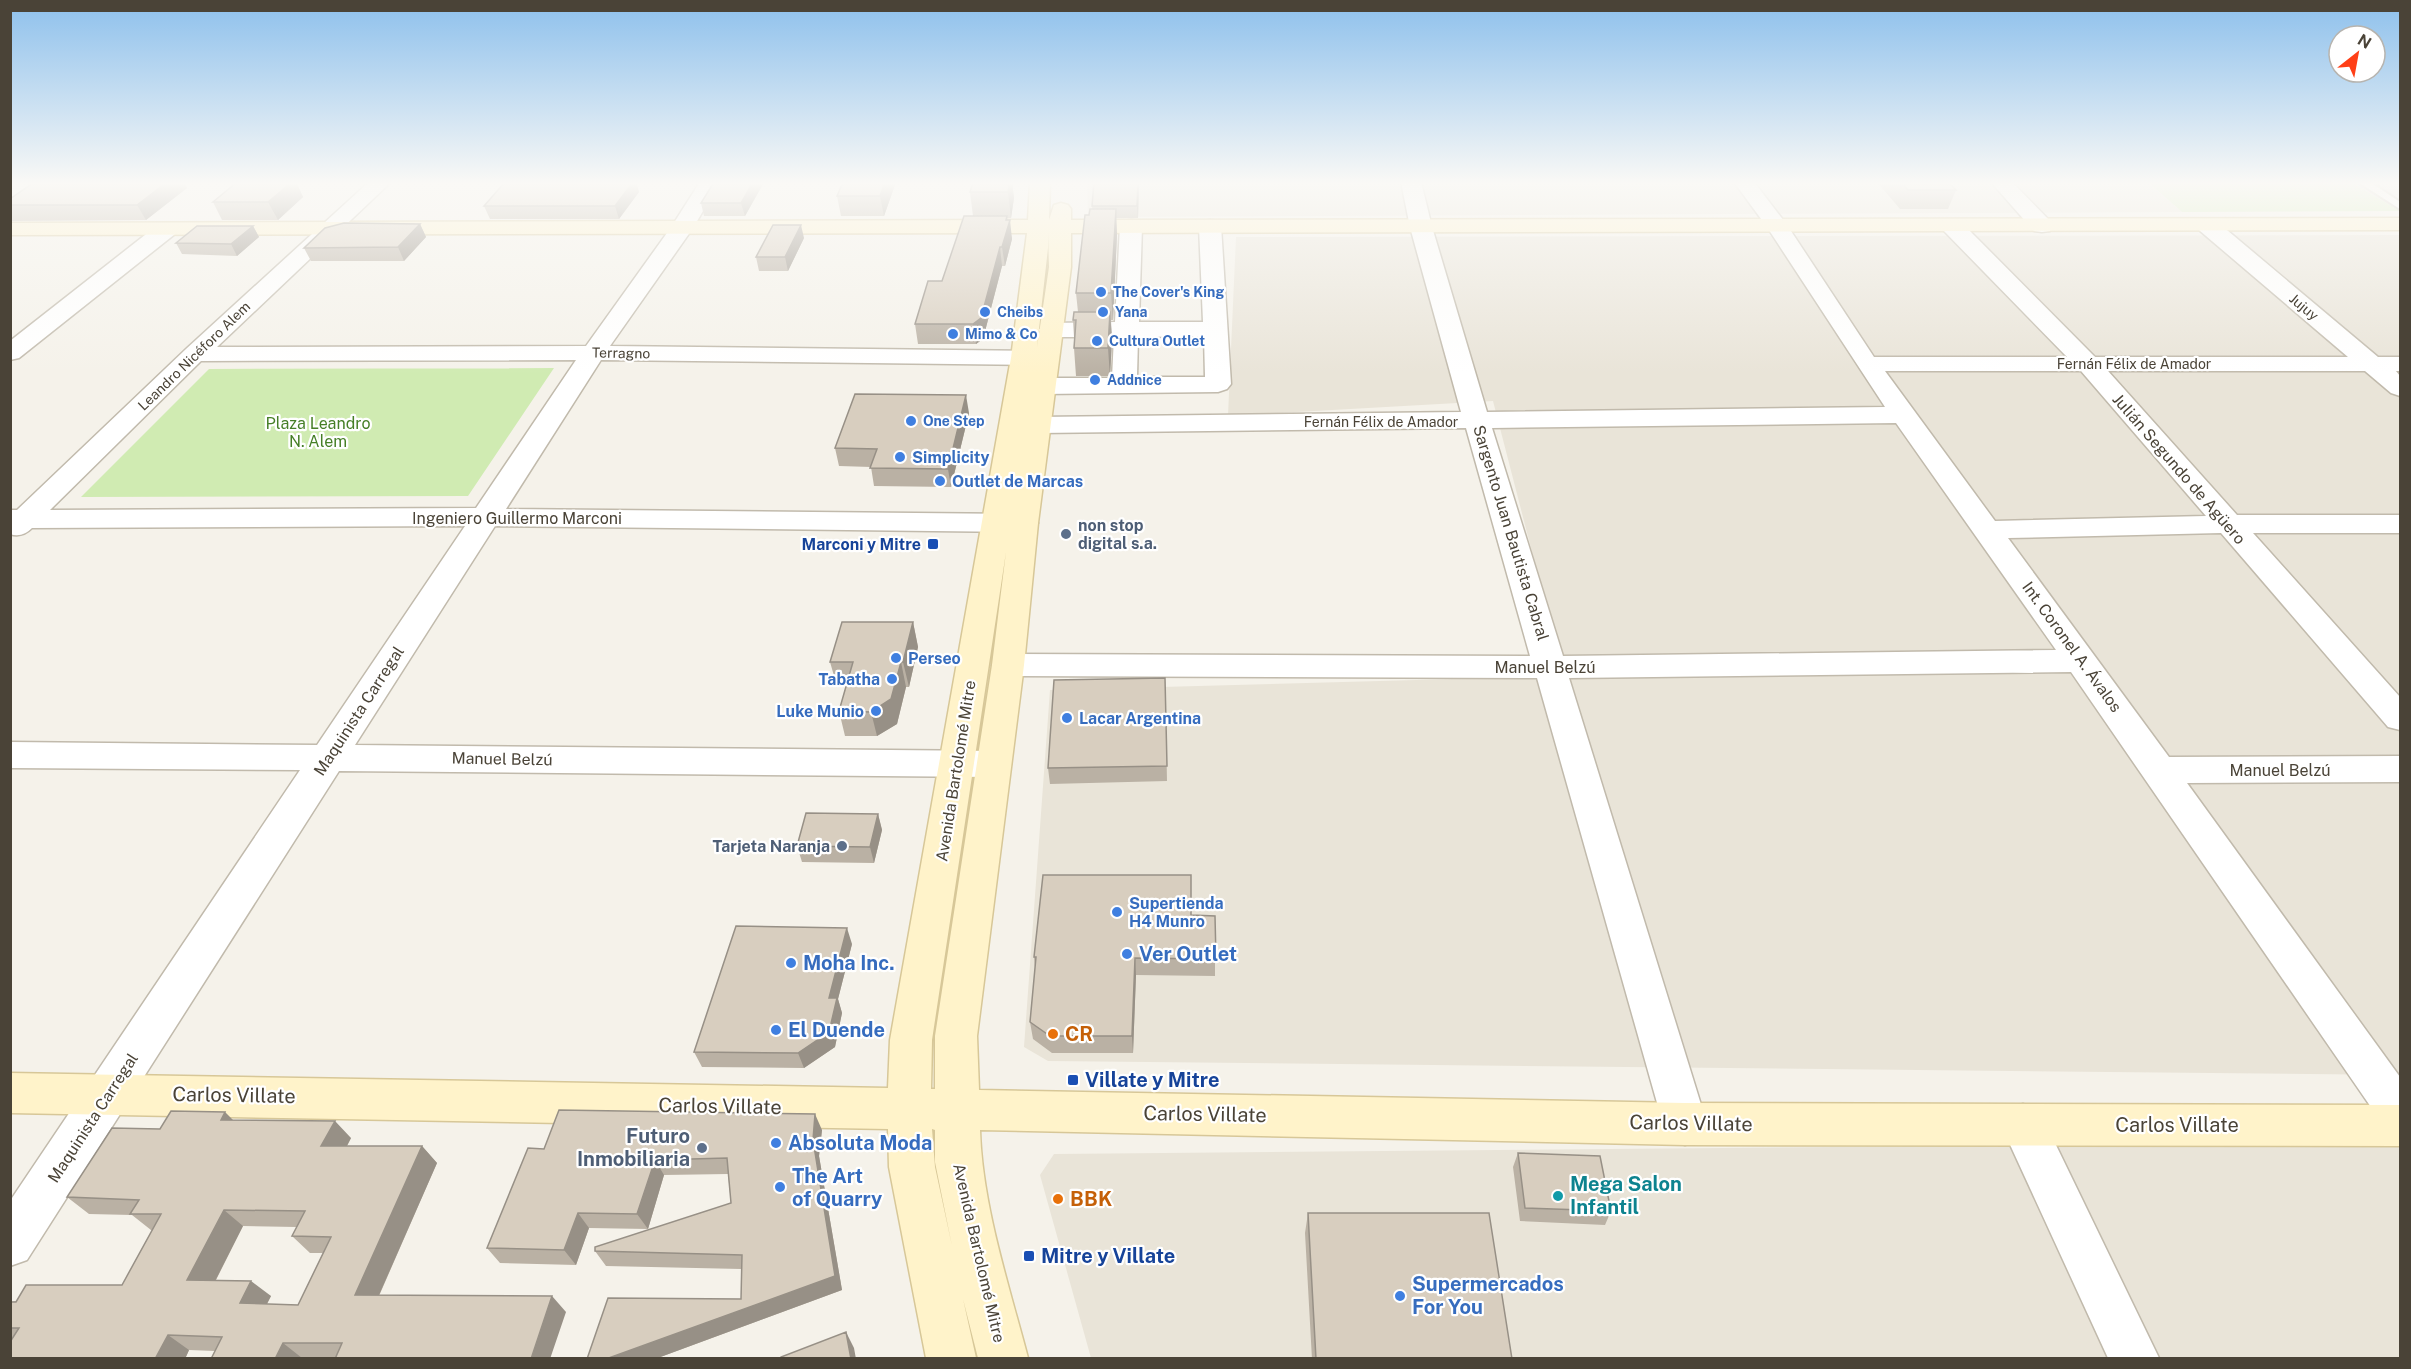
<svg xmlns="http://www.w3.org/2000/svg" width="2411" height="1369" font-family="'Public Sans',sans-serif">
<rect width="100%" height="100%" fill="#f5f2ea"/>
<path fill="#e9e4d8" d="M1087,182H2147L2182,212L1088,217Z
M2400,235V1075L1048,1061L1024,1047L1050,690L1564,676L1493,401L1228,416L1236,237Z
M2400,1142V1358H1091L1040,1175L1054,1154Z"/>
<path fill="#e5e1db" d="M2351,182H2400V211Z"/>
<path fill="#d0ebb2" d="M2148,182H2351L2400,211L2182,212Z
M554,368L468,496L81,497L209,369Z"/>
<g fill="none" stroke-linecap="round" stroke-linejoin="round">
<defs>
<path id="lane" d="M2358,182H2370L2400,202V209Z"/>
<path id="street" d="M369,182H391L217,347L586,346L672,226L700,182H720L693,228L610,346L1046,351L1055,353L1058,358L1055,363L1046,365L601,360L506,509L1024,514L1034,517L1038,523L1034,529L1024,532L495,526L355,745L993,751L1005,755L1011,764L1005,773L993,777L339,771L27,1260L10,1266V1201L300,770L10,768V742L317,745L465,526L32,528C26,534 19,537 10,534V510H17L186,349ZM576,360L476,508L50,510L201,361Z
M1401,182H1421L1432,227L1487,412L1885,407L1767,227L1734,182H1754L1787,225L1874,357H2067L1944,231L1941,226L1944,221L1952,220L1960,221L2095,357H2348L2199,230L2196,225L2199,220L2207,219L2215,220L2378,357H2400V371H2396L2400,376V396L2391,393L2365,371H2108L2237,515H2400V533H2253L2400,697V730L2388,727L2221,533L2008,538L2169,757L2400,756V782L2187,783L2400,1077V1132L2384,1126L2071,672L1569,678L1707,1124L1701,1139L1685,1145L1669,1139L1663,1124L1537,678L1008,676L997,673L992,665L997,657L1008,654L1530,656L1466,428L1039,433L1030,431L1026,425L1030,419L1039,417L1461,412L1410,227ZM1885,371H2081L2206,516L1995,521ZM1896,423L2056,650L1563,656L1492,428Z
M1991,182H2012L2050,221L2053,226L2050,231L2042,232L2034,231Z
M1131,220L1139,221L1142,226L1139,322H1203L1199,226L1202,221L1210,220L1218,221L1221,226L1231,384L1227,389L1218,392L1042,394L1033,391L1029,386L1033,381L1042,378H1112L1114,337H1051L1043,335L1039,330L1043,325L1051,323L1115,322L1120,226L1123,221ZM1204,336L1205,377H1137L1138,337Z
M167,223L175,224L178,229L175,234L19,358L10,360V341L159,224Z
M2023,1104L2039,1110L2159,1358H2108L2001,1125L2007,1110Z"/>
<path id="secondary" d="M1030,182H1050L1049,220L1054,205L1061,203L1068,205L1071,209V220L2400,218V230L1071,233V267L1038,523L1024,665L977,1036L979,1090L1685,1103L2400,1105V1146L1685,1145L980,1130C982,1204 1009,1286 1028,1358H978L963,1299L976,1358H926L889,1167L888,1129L10,1113V1073L888,1088L890,1040L1011,358L1027,233L10,235V223L1028,220ZM1048,233L1049,267L1037,347L1048,248ZM1006,552L992,665L935,1036V1089H931L932,1040ZM932,1129L935,1130V1162L952,1246L935,1167Z"/>
</defs>
<use href="#lane" stroke="#c1baac" stroke-width="4"/>
<use href="#street" stroke="#c1baac" stroke-width="3"/>
<use href="#secondary" stroke="#d7c798" stroke-width="3"/>
<use href="#lane" fill="#fff" fill-rule="evenodd"/>
<use href="#street" fill="#fff" fill-rule="evenodd"/>
<use href="#secondary" fill="#fff3ca" fill-rule="evenodd"/>
</g>
<path fill="#bab1a4" fill-rule="evenodd" d="M64,182H184L187,188L146,220L10,221V199Z
M237,182H296L303,197L278,220H222L213,202Z
M505,182H636L639,192L619,219H490L484,206Z
M714,182H762L763,184L745,216H704L701,203Z
M896,182L884,216H841L837,196Z
M1012,182L1014,198L1011,218H1007L1012,239L1005,266H1002L983,339L976,344H918L915,324L942,281L973,216L970,192Z
M1094,182H1139L1138,218H1116L1117,235L1113,320H1111L1112,339L1110,376H1076L1074,348V337L1073,320L1078,312L1076,293L1089,215L1092,209Z
M1877,182H1948L1956,190L1948,209H1900Z
M420,224L426,237L404,261H311L304,248Z
M253,226L259,237L237,256L182,254L176,243Z
M804,238L788,271H759L756,257Z
M969,413L951,487L874,486L871,467L839,466L835,448Z
M913,622L918,647L909,687H906L897,724L877,736H845L839,711L846,686H837L830,662Z
M1165,678L1167,781L1050,784L1048,768Z
M878,814L882,830L874,863L802,862L797,846Z
M1191,915L1215,916V976L1136,975L1133,1053H1052L1033,1039L1030,1022L1035,968L1034,957Z
M852,944L838,999L842,1013L835,1047L804,1068L702,1067L694,1052Z
M233,1120L351,1138L347,1146H422L437,1163L379,1296L566,1312L335,1358L211,1359L215,1351L189,1350L185,1359H10V1302L122,1285L152,1230H151L132,1215L89,1214L67,1197ZM243,1226L297,1227L292,1236L310,1253H323L298,1305L267,1304L271,1296L216,1280Z
M822,1130L819,1156L842,1290L655,1359H587L741,1299V1269L606,1266L595,1251L731,1203L728,1174L664,1175L648,1229L589,1228L576,1265L500,1263L487,1248L544,1149Z
M1518,1153L1611,1211L1605,1225L1520,1221L1513,1167Z
M1308,1213L1512,1359H1312L1305,1233Z"/>
<path fill="#979086" d="M167,182H184L187,188L146,220L137,205Z
M292,182H296L303,197L278,220L268,202Z
M633,182H636L639,192L619,219L615,206Z
M753,182H762L763,184L745,216L741,203Z
M885,182H896L884,216L880,196Z
M1010,182H1012L1014,198L1011,218L1008,192Z
M1138,182H1139L1138,218L1137,206Z
M1116,209L1117,235L1113,320L1111,293Z
M1007,216L1008,227L1010,220L1012,239L1005,266L1002,247Z
M420,224L426,237L404,261L398,247Z
M801,225L804,238L788,271L785,257Z
M253,226L259,237L237,256L231,244Z
M1000,247L1002,266L983,339L976,344L973,324Z
M1110,312L1112,339L1110,376L1108,348Z
M966,395L969,413L951,487L948,469Z
M913,622L918,647L909,687L903,662Z
M901,662L906,687L897,724L877,736L871,712Z
M878,814L882,830L874,863L870,847Z
M847,928L852,944L838,999L842,1013L835,1047L804,1068L798,1053L829,998Z
M1135,958L1136,975L1133,1053L1132,1036Z
M225,1112L243,1130L221,1120Z
M815,1114L822,1130L819,1156L842,1290L655,1359H606L835,1276L813,1140Z
M335,1121L351,1138L338,1163L321,1146Z
M422,1146L437,1163L372,1311L355,1295Z
M655,1160L664,1175L648,1229L637,1214Z
M224,1210L243,1226L208,1295L187,1280Z
M578,1213L589,1228L576,1265L564,1250Z
M251,1281L271,1296L259,1319L240,1303Z
M552,1296L566,1312L550,1359H531Z
M846,1332L854,1348L856,1359H851Z
M168,1335L189,1350L185,1359H155Z
M283,1343L302,1358V1359H275Z"/>
<path fill="#d8cebf" stroke="#979086" stroke-width="1.5" fill-rule="evenodd" d="M64,182H167L137,205H10V199L33,183Z
M237,182H292L268,202H213Z
M505,182H633L615,206H484Z
M714,182H753L741,203H701Z
M843,182H885L880,196H837Z
M973,182H1010L1008,192H970Z
M1094,182H1138L1137,206H1092Z
M1901,182H1948L1956,190H1908Z
M1090,209H1116L1111,293H1076L1085,215H1089Z
M964,216H1007L1006,220H1010L1002,247H1000L981,318L973,324H915L928,281H942Z
M344,223L420,224L398,247L304,248L325,228Z
M773,225H801L785,257H756Z
M197,226H253L231,244L176,243Z
M1074,312H1110L1108,348H1074L1076,320H1073Z
M855,394L966,395L948,469L870,468L877,449L835,448Z
M842,622H913L903,662H901L891,699L871,712L839,711L853,662H830Z
M1165,678L1167,766L1048,768L1054,680Z
M806,813L878,814L870,847L797,846Z
M1043,875H1191V915L1215,916L1216,959L1135,958L1132,1036H1050L1030,1022L1036,957H1034Z
M736,926L847,928L829,998H837L829,1032L798,1053L694,1052Z
M559,1110L815,1114L813,1140L835,1276L606,1359H587L608,1298L741,1299L742,1255L595,1251V1247L731,1203L727,1158L655,1160L637,1214L578,1213L564,1250L487,1248L528,1148L544,1149Z
M171,1111L225,1112L221,1120L335,1121L321,1146H422L355,1295L552,1296L531,1359H335L342,1343H283L275,1359H211L222,1337L168,1335L155,1359H10V1342L19,1328H10V1302H16L26,1285H122L161,1214H130L139,1200L67,1197L112,1128L160,1129ZM224,1210L305,1211L292,1236L331,1237L298,1305L240,1303L251,1281L187,1280Z
M1518,1153L1600,1156L1611,1211L1525,1208Z
M1308,1213H1489L1512,1359H1316Z
M846,1332L851,1359H781V1357Z"/>
<linearGradient id="sky" x2="0" y2="1"><stop stop-color="#8dc0ec"/><stop offset="0.49" stop-color="#faf9f6"/><stop offset="1" stop-color="#faf9f6" stop-opacity="0"/></linearGradient>
<rect width="2411" height="374" fill="url(#sky)"/>
<g fill="#3f7fe0" stroke="#fff" stroke-width="2">
<circle cx="1101" cy="292" r="6"/>
<circle cx="985" cy="312" r="6"/>
<circle cx="1103" cy="312" r="6"/>
<circle cx="953" cy="334" r="6"/>
<circle cx="1097" cy="341" r="6"/>
<circle cx="1095" cy="380" r="6"/>
<circle cx="911" cy="421" r="6"/>
<circle cx="900" cy="457" r="6"/>
<circle cx="940" cy="481" r="6"/>
<circle cx="896" cy="658" r="6"/>
<circle cx="892" cy="679" r="6"/>
<circle cx="876" cy="711" r="6"/>
<circle cx="1067" cy="718" r="6"/>
<circle cx="1117" cy="912" r="6"/>
<circle cx="1127" cy="954" r="6"/>
<circle cx="791" cy="963" r="6"/>
<circle cx="776" cy="1030" r="6"/>
<circle cx="776" cy="1143" r="6"/>
<circle cx="780" cy="1187" r="6"/>
<circle cx="1400" cy="1296" r="6"/>
</g>
<g fill="#5c6f8a" stroke="#fff" stroke-width="2">
<circle cx="1066" cy="534" r="6"/>
<circle cx="842" cy="846" r="6"/>
<circle cx="702" cy="1148" r="6"/>
</g>
<g fill="#1a4fb4" stroke="#fff" stroke-width="2">
<rect x="927" y="538" width="12" height="12" rx="3"/>
<rect x="1067" y="1074" width="12" height="12" rx="3"/>
<rect x="1023" y="1250" width="12" height="12" rx="3"/>
</g>
<g fill="#e8710a" stroke="#fff" stroke-width="2">
<circle cx="1053" cy="1034" r="6"/>
<circle cx="1058" cy="1199" r="6"/>
</g>
<circle fill="#0f9aa8" stroke="#fff" stroke-width="2" cx="1558" cy="1196" r="6"/>
<g text-anchor="middle" dominant-baseline="central" stroke-width="4.5" stroke-linejoin="round" paint-order="stroke">
<g font-size="14" font-weight="bold" fill="#366cbe" stroke="#fff" text-anchor="start">
<text x="1113" y="292">The Cover's King</text>
<text x="997" y="312">Cheibs</text>
<text x="1115" y="312">Yana</text>
<text x="965" y="334">Mimo &amp; Co</text>
<text x="1109" y="341">Cultura Outlet</text>
<text x="1107" y="380">Addnice</text>
<text x="923" y="421">One Step</text>
</g>
<g font-size="14" fill="#4a4337" stroke="#fff">
<text transform="translate(2304 307) rotate(40)">Jujuy</text>
<text transform="translate(621 353) rotate(1)">Terragno</text>
<text transform="translate(194 356) rotate(-44)">Leandro Nicéforo Alem</text>
<text x="2134" y="364">Fernán Félix de Amador</text>
<text x="1381" y="422">Fernán Félix de Amador</text>
</g>
<g font-size="16" fill="#467f27" stroke="#fff">
<text x="318" y="423">Plaza Leandro<tspan x="318" dy="18">N. Alem</tspan></text>
</g>
<g font-size="16" font-weight="bold" fill="#366cbe" stroke="#fff" text-anchor="start">
<text x="912" y="457">Simplicity</text>
<text x="952" y="481">Outlet de Marcas</text>
<text x="908" y="658">Perseo</text>
<text x="880" y="679" text-anchor="end">Tabatha</text>
<text x="864" y="711" text-anchor="end">Luke Munio</text>
<text x="1079" y="718">Lacar Argentina</text>
<text x="1129" y="903">Supertienda<tspan x="1129" dy="18">H4 Munro</tspan></text>
</g>
<g font-size="16" fill="#4a4337" stroke="#fff">
<text transform="translate(2179 469) rotate(49)">Julián Segundo de Agüero</text>
<text x="517" y="518">Ingeniero Guillermo Marconi</text>
<text transform="translate(1511 533) rotate(73)">Sargento Juan Bautista Cabral</text>
<text transform="translate(2072 647) rotate(54)">Int. Coronel A. Ávalos</text>
<text x="1545" y="667">Manuel Belzú</text>
<text transform="translate(359 711) rotate(-57)">Maquinista Carregal</text>
<text transform="translate(502 759) rotate(1)">Manuel Belzú</text>
<text x="2280" y="770">Manuel Belzú</text>
<text transform="translate(956 771) rotate(-81)">Avenida Bartolomé Mitre</text>
<text transform="translate(93 1118) rotate(-57)">Maquinista Carregal</text>
<text transform="translate(979 1253) rotate(77)">Avenida Bartolomé Mitre</text>
</g>
<g font-size="16" font-weight="bold" fill="#4e5e75" stroke="#fff" text-anchor="start">
<text x="1078" y="525">non stop<tspan x="1078" dy="18">digital s.a.</tspan></text>
<text x="830" y="846" text-anchor="end">Tarjeta Naranja</text>
</g>
<g font-size="16" font-weight="bold" fill="#164399" stroke="#fff" text-anchor="end">
<text x="921" y="544">Marconi y Mitre</text>
</g>
<g font-size="20" font-weight="bold" fill="#366cbe" stroke="#fff" text-anchor="start">
<text x="1139" y="954">Ver Outlet</text>
<text x="803" y="963">Moha Inc.</text>
<text x="788" y="1030">El Duende</text>
<text x="788" y="1143">Absoluta Moda</text>
<text x="792" y="1176">The Art<tspan x="792" dy="23">of Quarry</tspan></text>
<text x="1412" y="1284">Supermercados<tspan x="1412" dy="23">For You</tspan></text>
</g>
<g font-size="20" font-weight="bold" fill="#c56008" stroke="#fff" text-anchor="start">
<text x="1065" y="1034">CR</text>
<text x="1070" y="1199">BBK</text>
</g>
<g font-size="20" font-weight="bold" fill="#164399" stroke="#fff" text-anchor="start">
<text x="1085" y="1080">Villate y Mitre</text>
<text x="1041" y="1256">Mitre y Villate</text>
</g>
<g font-size="20" fill="#4a4337" stroke="#fff">
<text transform="translate(234 1095) rotate(1)">Carlos Villate</text>
<text transform="translate(720 1106) rotate(1)">Carlos Villate</text>
<text transform="translate(1205 1114) rotate(1)">Carlos Villate</text>
<text transform="translate(1691 1123) rotate(1)">Carlos Villate</text>
<text x="2177" y="1125">Carlos Villate</text>
</g>
<g font-size="20" font-weight="bold" fill="#4e5e75" stroke="#fff" text-anchor="end">
<text x="690" y="1136">Futuro<tspan x="690" dy="23">Inmobiliaria</tspan></text>
</g>
<g font-size="20" font-weight="bold" fill="#0d838f" stroke="#fff" text-anchor="start">
<text x="1570" y="1184">Mega Salon<tspan x="1570" dy="23">Infantil</tspan></text>
</g>
</g>
<rect width="2411" height="1369" fill="none" stroke="#4a4337" stroke-width="24"/>
<g transform="translate(2357 54) rotate(31)"><circle r="28" fill="#ffffff" stroke="#b7b4af" stroke-width="1.5"/>
<path d="M0-4.5L10 22L0 15L-10 22Z" fill="#ff3f17"/>
<text y="-9" font-size="16" font-weight="bold" text-anchor="middle" fill="#4a4337">N</text>
</g>
</svg>
